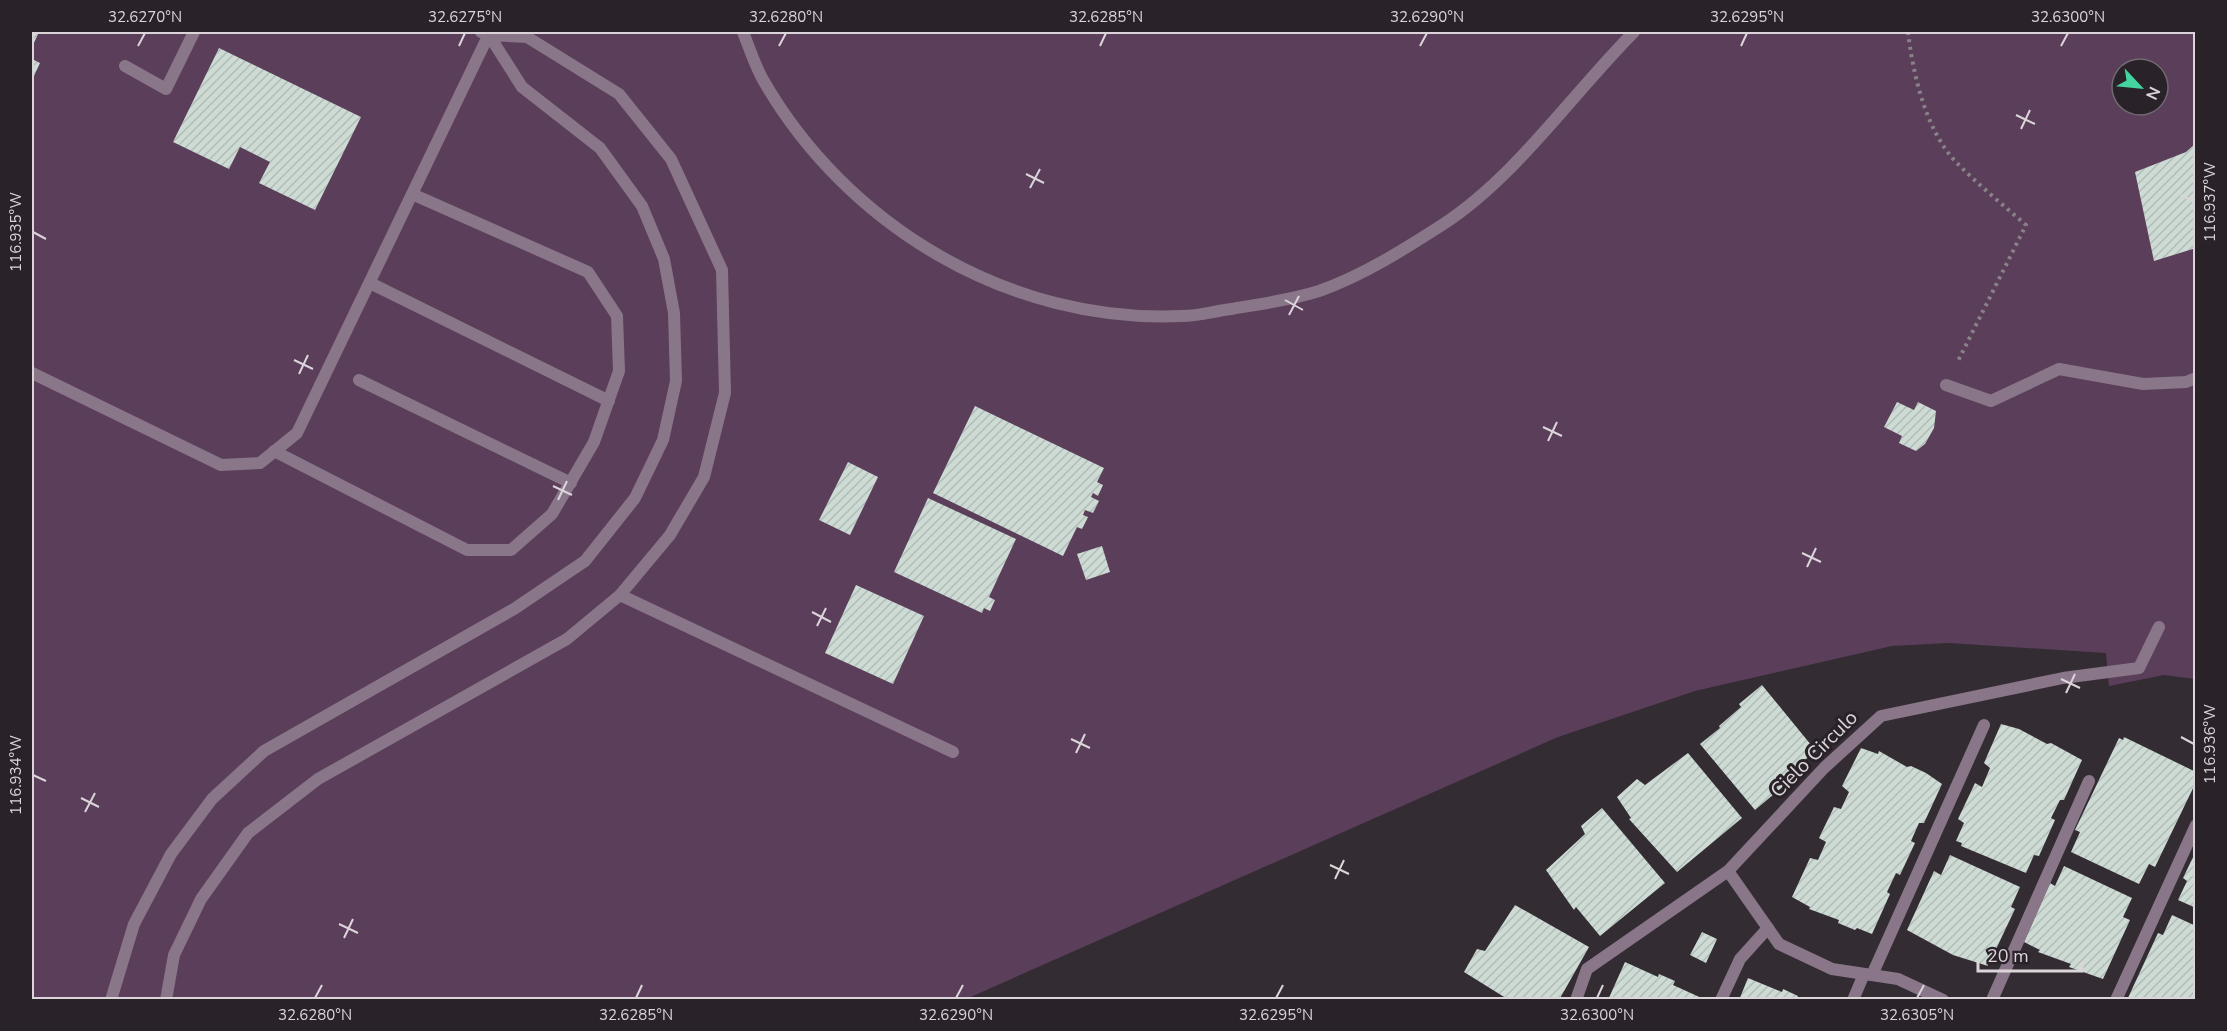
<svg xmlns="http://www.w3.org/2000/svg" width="2227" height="1031" font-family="'Nunito Sans',sans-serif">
<defs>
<pattern id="building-hatch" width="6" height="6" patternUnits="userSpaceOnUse" patternTransform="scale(1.5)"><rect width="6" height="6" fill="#cddbd4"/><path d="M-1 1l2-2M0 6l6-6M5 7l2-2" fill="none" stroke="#b1bcb7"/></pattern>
</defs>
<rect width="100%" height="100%" fill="#342c33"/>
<path fill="#5a3e5a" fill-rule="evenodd" d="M32,32H2195V679L2164,675L2109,686L2106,653L1949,643L1892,646L1695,691L1558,737L966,999H32ZM2122,69H2158V105H2122Z"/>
<path fill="url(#building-hatch)" d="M32,32H39L32,47Z
M219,48L361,117L315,210L259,183L270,162L240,147L229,169L173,142Z
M32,59L40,63L34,76L32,74Z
M2196,143V248L2154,261L2135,172L2186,152Z
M1897,402L1914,410L1918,402L1936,411L1934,428L1925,444L1916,451L1899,443L1902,436L1884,427Z
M975,406L1104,468L1097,482L1103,485L1098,496L1093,493L1091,497L1099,501L1093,513L1085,510L1083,515L1088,517L1082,529L1077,527L1063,556L933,493Z
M848,462L878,477L850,535L819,520Z
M928,498L1016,539L989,597L995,600L990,611L984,608L982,613L894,572Z
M1102,546L1110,572L1086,580L1077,554Z
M856,585L924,616L893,684L825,653Z
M1762,685L1816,751L1794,769L1798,774L1755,810L1700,744L1720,728L1719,726L1741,707L1739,704Z
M2001,724L2019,729L2047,744L2051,743L2082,760L2064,800H2060L2051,818L2055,820L2039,856L2034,855L2026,873L1961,846L1962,843L1956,841L1964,823L1958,819L1975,783L1982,787L1990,768L1984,763Z
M2124,737L2196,772V782L2155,867L2149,864L2139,884L2071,852L2080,832L2075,830L2119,738L2123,740Z
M1861,748L1878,754L1879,751L1907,767L1911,766L1926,773L1942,784L1924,823H1919L1911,841L1915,843L1900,875L1896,873L1887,892L1890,894L1872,934L1857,928L1855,930L1838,923L1839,920L1809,909L1810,907L1792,897L1810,858L1818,860L1826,842L1819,838L1834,807L1841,809L1849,792L1842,786Z
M1688,753L1742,818L1677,872L1629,819L1631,818L1617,797L1637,779L1645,785Z
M1602,808L1665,883L1600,936L1576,907L1574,910L1546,870L1585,834L1581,826Z
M2196,851V908L2178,900L2187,881L2183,878Z
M1950,855L2020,887L2011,907L2015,909L1988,966L1953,955L1907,930L1934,871L1941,875Z
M2064,866L2132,898L2123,917L2130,920L2103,979L2069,967L2071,964L2038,952L2040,950L2024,942L2050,883L2055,886Z
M1515,905L1589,947L1559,1000H1509L1464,972L1477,949L1485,951Z
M2172,915L2196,926V1000H2127L2158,933L2163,935Z
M1702,932L1717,939L1706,963L1690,955Z
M1625,962L1658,977L1659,974L1675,981L1673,985L1706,1000H1608Z
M1748,978L1782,992L1783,989L1798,996L1796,1000H1739Z"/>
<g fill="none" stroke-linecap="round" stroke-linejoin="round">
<path stroke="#898288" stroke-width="4" stroke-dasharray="3 4.5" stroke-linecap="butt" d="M1908,32C1913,74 1925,127 1954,160C1976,183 2002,204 2026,225L1957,363"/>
<path stroke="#897688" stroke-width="12" d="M125,66L166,89L194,32
M370,283L609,401
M32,373L221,465L260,463L297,433L490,32
M359,380L571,483
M1946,385L1991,401L2059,369L2143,384L2186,382L2196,378
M274,451L467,550H511L552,514L594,442L619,371L617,316L588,272L412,194
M620,595L953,752
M1872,975L1984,725
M111,1000L134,924L171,854L212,799L264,751L514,609L585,561L635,498L663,440L676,381L674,313L664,259L642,206L600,148L522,87L489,35
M166,1000L174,955L201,899L248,833L318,779L567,639L620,595L670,535L704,477L725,393L722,270L671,159L619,94L527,37L489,35L481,32
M1721,1000L1740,959L1768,928
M1853,1000L1864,974
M1992,1000L2089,781
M2116,1000L2196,825"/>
<path stroke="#897688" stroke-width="12" d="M743,32C749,47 754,63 762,78C846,226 1010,324 1182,316C1198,316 1215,311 1231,309C1261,304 1291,300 1319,291C1362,276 1403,250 1442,225C1516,177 1572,94 1634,32"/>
<path stroke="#897688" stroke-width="12" d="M1728,871L1779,944L1832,969L1898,979L1943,1000
M1576,1000L1587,969L1728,871L1824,768L1881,716L2063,678L2139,668L2159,627"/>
</g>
<path fill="none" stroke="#dbd5da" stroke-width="2" d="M138,46L145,33M459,46L465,33M779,46L786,33M1100,46L1106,33M1420,46L1427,33M1741,46L1747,33M2061,46L2068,33M2016,115L2035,124M2021,129L2030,110M1026,174L1044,183M1030,188L1040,169M2181,195L2194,202M33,232L46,239M1285,300L1303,310M1289,315L1299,296M294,360L313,369M299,374L308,355M1543,427L1562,436M1548,441L1557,422M553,486L572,495M558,500L567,481M1802,553L1821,562M1807,567L1816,548M812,612L831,622M817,626L826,608M2061,679L2080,688M2066,693L2075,674M2181,737L2194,744M1071,739L1090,748M1076,753L1085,734M33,775L46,781M81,798L99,807M85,812L95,793M1330,865L1349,874M1335,879L1344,860M339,924L358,933M344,938L353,919M315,998L322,985M636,998L642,985M956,998L963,985M1276,998L1283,985M1597,998L1603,985M1917,998L1924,985"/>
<g text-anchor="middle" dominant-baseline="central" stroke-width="6" stroke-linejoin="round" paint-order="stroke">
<g font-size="20" fill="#dbd5da" stroke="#2a2229">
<text transform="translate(1814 754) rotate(-45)">Cielo Circulo</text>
</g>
</g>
<rect width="2227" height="1031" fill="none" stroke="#2a2229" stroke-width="66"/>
<g transform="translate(2140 87) rotate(116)"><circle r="28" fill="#2a2229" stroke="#716a70" stroke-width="1.5"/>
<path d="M0-4.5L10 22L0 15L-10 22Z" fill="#43d4a0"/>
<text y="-9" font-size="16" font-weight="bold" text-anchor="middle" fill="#dbd5da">N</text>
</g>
<path d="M1978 962v9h104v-9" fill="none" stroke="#dbd5da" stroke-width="3"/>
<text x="1987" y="962" font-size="18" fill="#dbd5da" stroke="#2a2229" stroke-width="4.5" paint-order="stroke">20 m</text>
<rect x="33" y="33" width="2161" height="965" fill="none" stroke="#dbd5da" stroke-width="2"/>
<g font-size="15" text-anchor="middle" fill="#dbd5da">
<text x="145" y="22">32.6270°N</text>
<text x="465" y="22">32.6275°N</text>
<text x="786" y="22">32.6280°N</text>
<text x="1106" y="22">32.6285°N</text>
<text x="1427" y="22">32.6290°N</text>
<text x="1747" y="22">32.6295°N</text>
<text x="2068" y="22">32.6300°N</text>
<text transform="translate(2210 202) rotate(-90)" y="5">116.937°W</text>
<text transform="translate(16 232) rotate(-90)" y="5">116.935°W</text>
<text transform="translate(2210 744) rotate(-90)" y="5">116.936°W</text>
<text transform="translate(16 775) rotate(-90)" y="5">116.934°W</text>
<text x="315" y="1020">32.6280°N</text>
<text x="636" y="1020">32.6285°N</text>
<text x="956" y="1020">32.6290°N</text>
<text x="1276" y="1020">32.6295°N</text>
<text x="1597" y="1020">32.6300°N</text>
<text x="1917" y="1020">32.6305°N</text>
</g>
</svg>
